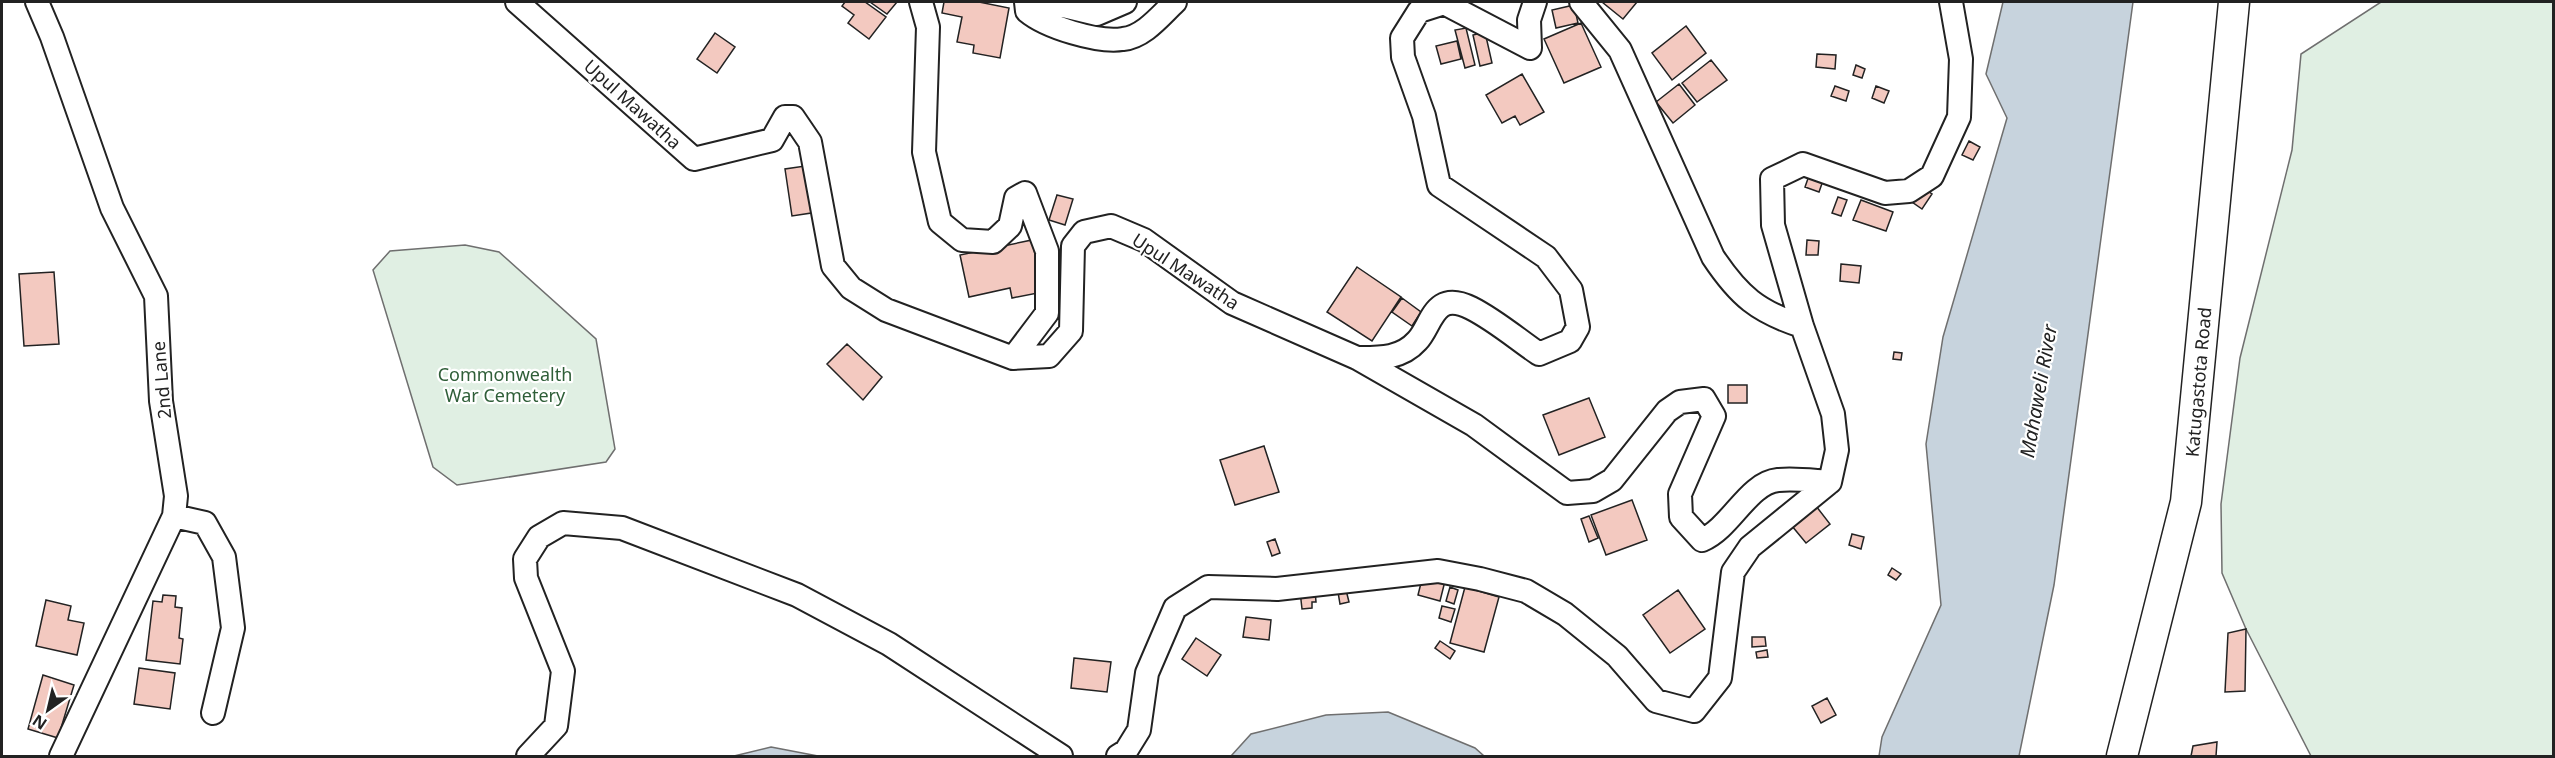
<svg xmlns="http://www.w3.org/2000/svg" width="2555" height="758" font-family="'Noto Sans',sans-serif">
<rect width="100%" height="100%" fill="#fff"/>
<path fill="#e0efe3" stroke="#6f6f6f" stroke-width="1.5" d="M2381,2H2553V756H2311L2246,629L2222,573L2221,504L2240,358L2292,150L2301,54Z
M465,245L499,252L596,339L615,449L606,462L457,485L433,467L373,270L390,251Z"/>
<path fill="#c7d3dd" stroke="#6f6f6f" stroke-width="1.5" d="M2003,2H2133L2054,585L2019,756H1879L1882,737L1941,605L1926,444L1943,337L2007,118L1986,74Z
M1388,712L1475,748L1484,756H1231L1251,734L1326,715Z
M771,747L818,756H734Z"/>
<path fill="#f3c9c0" stroke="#222" stroke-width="1.5" d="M845,2H865L886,17L869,39L848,23L854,15L842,6Z
M870,2H897L887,14Z
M944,2H979L1009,8L1000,58L973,53L974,45L957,42L962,17L942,13Z
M1602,2H1637L1623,19Z
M1574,5L1578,23L1556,28L1552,10Z
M1581,23L1601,67L1564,83L1544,39Z
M1686,26L1706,53L1672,80L1652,53Z
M1466,28L1475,65L1465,68L1455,30Z
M1485,32L1492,63L1480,66L1473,35Z
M715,33L735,47L717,73L697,59Z
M1457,41L1461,59L1441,64L1436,46Z
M1817,54L1836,55L1835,69L1816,67Z
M1711,60L1727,80L1697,102L1682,83Z
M1856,65L1865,69L1862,78L1853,75Z
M1522,74L1544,112L1520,125L1515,116L1502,123L1486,95Z
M1679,84L1695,105L1673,123L1656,102Z
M1835,86L1849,91L1846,101L1831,96Z
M1876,86L1889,91L1884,103L1872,98Z
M1969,141L1980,147L1973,160L1962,155Z
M805,166L811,213L792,216L785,169Z
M1811,170L1825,175L1819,192L1805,187Z
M1922,187L1932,194L1922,209L1912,202Z
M1057,195L1073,199L1065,225L1049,220Z
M1838,197L1847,200L1841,216L1832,213Z
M1861,200L1893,212L1886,231L1853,220Z
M1032,240L1043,292L1012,298L1010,288L969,297L960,255Z
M1807,240L1819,241L1818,255H1806Z
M1841,264L1861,266L1859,283L1840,281Z
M1357,267L1401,297L1372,341L1327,312Z
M54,272L59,344L24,346L19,274Z
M1402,298L1421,312L1412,326L1392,312Z
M847,344L882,377L863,400L827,364Z
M1894,352L1902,353L1901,360L1893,359Z
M1728,385H1747V403H1728Z
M1589,398L1605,437L1559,455L1543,415Z
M1264,446L1279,492L1235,505L1220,460Z
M1632,500L1647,540L1606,555L1591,515Z
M1816,506L1830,524L1806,543L1792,526Z
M1589,516L1598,538L1589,542L1581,519Z
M1852,534L1864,537L1861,549L1849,545Z
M1275,539L1280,553L1272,556L1267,542Z
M1892,568L1901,574L1896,580L1888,575Z
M1423,575L1445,581L1440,601L1418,595Z
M1450,587L1458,590L1454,604L1446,601Z
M1465,587L1499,597L1484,652L1450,643Z
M1315,590L1316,602H1312V608L1302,609L1300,591Z
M1346,590L1349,602L1340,604L1338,592Z
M1678,590L1705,629L1670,653L1643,615Z
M163,595L176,596L175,607L182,608L179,638L183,639L180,664L146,660L153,601L162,602Z
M46,600L71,606L68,620L84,623L77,655L36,646Z
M1442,606L1455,609L1451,622L1439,618Z
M1246,617L1271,620L1269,640L1243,637Z
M2246,629L2245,691L2225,692L2228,633Z
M1752,637H1765L1766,646L1752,647Z
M1196,638L1221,655L1207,676L1182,659Z
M1440,641L1455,651L1450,659L1435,648Z
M1767,650L1768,657L1757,658L1756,652Z
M1074,658L1111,662L1107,692L1071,688Z
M139,668L175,673L170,709L134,704Z
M43,675L74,685L58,738L28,729Z
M1827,698L1836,715L1821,723L1812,706Z
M2217,742L2216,756H2191L2193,746Z"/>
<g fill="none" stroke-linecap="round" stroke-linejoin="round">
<defs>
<path id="minor" d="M37,2L52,37L112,208L156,296L161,401L176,496L174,516L61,756
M517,2L694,159L772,140L785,117H793L810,142L833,266L851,288L886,310L1013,358L1049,356L1071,331L1073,246L1084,232L1111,226L1144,240L1232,303L1357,358L1474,425L1567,493L1593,491L1612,480L1667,411L1680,402L1704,399L1714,416L1680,494L1681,517L1702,540C1731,528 1748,483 1778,480C1795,478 1814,481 1830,482
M921,2L928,27L924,152L940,222L962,240L993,242L1010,226L1016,198L1025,193L1047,251V313L1013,358
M1026,2L1027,11C1046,27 1098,43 1123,39C1144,37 1161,15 1175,2
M1047,2L1097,14L1125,2
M1581,2L1620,50L1713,257C1739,296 1758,312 1802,326
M1357,358C1379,358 1401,359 1417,341C1432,326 1433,289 1471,308C1495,320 1517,339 1539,354L1570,341L1578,327L1571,290L1546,257L1439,185L1424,116L1403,57L1402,38L1419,11L1444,3L1530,48L1529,20L1535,2
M174,516L205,523L224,557L233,628L213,713
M528,756L556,726L563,671L526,578L525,559L539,537L563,523L622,528L797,595L889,644L1061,756
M1118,756L1126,751L1139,730L1147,673L1175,608L1208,587L1277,589L1438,571L1480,579L1526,591L1565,614L1617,656L1656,701L1694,711L1720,678L1733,572L1750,547L1830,482L1837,450L1833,414L1802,326L1773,225L1772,179L1803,164L1885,193L1909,191L1932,176L1959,117L1961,59L1951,2"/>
<path id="major" d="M2122,756L2186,502L2234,2"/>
</defs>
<use href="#minor" stroke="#222" stroke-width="26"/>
<use href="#major" stroke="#222" stroke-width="33"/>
<use href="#minor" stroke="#fff" stroke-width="22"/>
<use href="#major" stroke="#fff" stroke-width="30"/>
</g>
<g text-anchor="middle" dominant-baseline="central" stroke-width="4.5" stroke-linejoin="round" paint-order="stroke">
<g font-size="18" fill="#222" stroke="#fff">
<text transform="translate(633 104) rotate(42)">Upul Mawatha</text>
<text transform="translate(1186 271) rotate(33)">Upul Mawatha</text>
<text transform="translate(161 380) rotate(-95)">2nd Lane</text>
<text transform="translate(2198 382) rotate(-85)">Katugastota Road</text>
</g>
<g font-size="18" fill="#2f5e38" stroke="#fff">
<text x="505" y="374">Commonwealth<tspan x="505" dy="21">War Cemetery</tspan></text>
</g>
<g font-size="20" font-style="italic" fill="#222" stroke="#fff">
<text transform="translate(2038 391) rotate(-80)">Mahaweli River</text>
</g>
</g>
<rect width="2555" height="758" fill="none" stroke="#222222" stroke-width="6"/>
<g transform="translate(48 710) rotate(214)" stroke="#ffffff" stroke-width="4.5" paint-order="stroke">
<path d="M0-4.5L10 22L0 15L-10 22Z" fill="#222222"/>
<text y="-9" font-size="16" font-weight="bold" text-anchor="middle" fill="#222222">N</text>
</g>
</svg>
